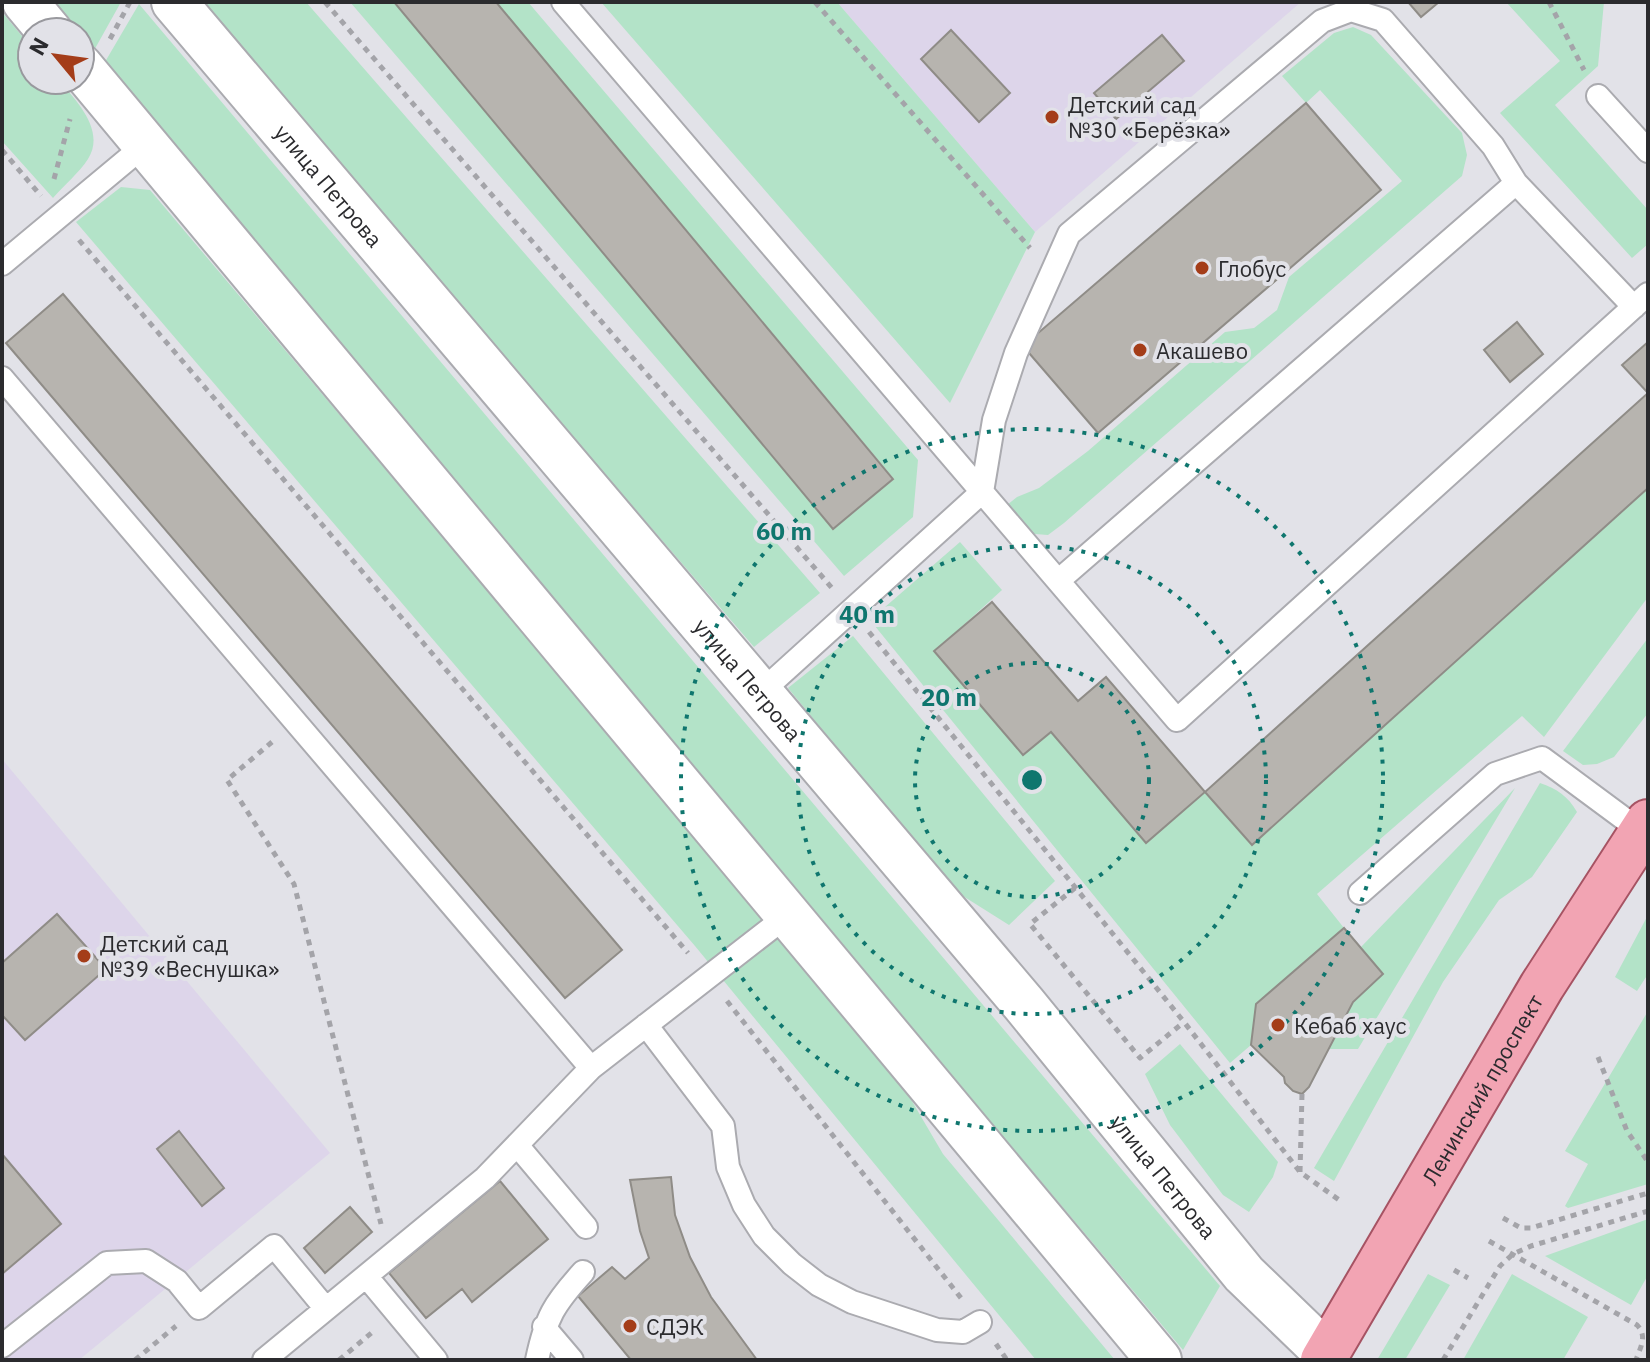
<svg xmlns="http://www.w3.org/2000/svg" width="1650" height="1362" font-family="'IBM Plex Sans',sans-serif">
<rect width="100%" height="100%" fill="#e2e2e8"/>
<path fill="#ddd5ea" d="M837,2H1301L1035,232Z
M2,759L330,1153L79,1360H2Z"/>
<path fill="#b3e3c8" d="M48,2H121L92,54L80,40V32H73Z
M198,2H306L820,593L754,647Z
M350,2H394L834,529L894,479L496,2H528L918,460L913,517L844,576Z
M601,2H837L1035,232L950,403Z
M1506,2H1604L1598,66L1555,105L1648,210V244L1632,258L1500,113L1560,61Z
M139,4L1220,1286L1183,1350L102,67Z
M2,12L32,48V80H59C76,101 106,130 88,159C79,173 64,185 53,198L2,141Z
M1353,27L1371,35L1462,133L1467,155L1462,176L1064,523L1048,535L1022,533L1002,509L1017,497L1039,488L1088,451L1225,332L1254,328L1277,310L1289,277L1402,181L1320,90L1306,103L1282,76L1334,33Z
M121,187L150,190L896,1074L943,1154L1115,1360H1036L695,946L76,222Z
M1648,488V597L1544,737L1522,716L1317,894L1344,928L1256,1004L1251,1045L1230,1063L870,620L960,542L1002,590L935,651L1023,755L1051,732L1146,842L1205,792L1252,845Z
M853,636L1055,881L1009,925L955,891L788,688Z
M1648,638V713L1614,757L1597,764L1583,765L1563,751Z
M1540,783C1557,789 1568,796 1577,812L1532,877L1499,900L1443,982L1334,1181L1314,1168Z
M1515,788L1358,1049H1327L1353,1002L1383,974L1361,947Z
M1648,915V974L1637,991L1615,977Z
M1648,1011V1184L1568,1208L1565,1206L1588,1164L1565,1151Z
M1180,1044L1278,1162L1273,1177L1249,1212L1223,1195L1170,1125L1145,1074Z
M1648,1219V1275L1631,1305L1545,1256Z
M1428,1274L1450,1285L1405,1360H1377Z
M1512,1274L1588,1317L1563,1360H1463Z"/>
<path fill="#b7b4af" stroke="#8f8c87" stroke-width="2" d="M394,2H496L893,479L833,529Z
M1408,2H1439L1421,17Z
M951,30L1010,93L979,122L921,59Z
M1162,35L1184,61L1116,119L1094,93Z
M1306,103L1381,190L1098,433L1023,346Z
M63,294L622,950L565,998L6,343Z
M1517,322L1543,354L1510,382L1484,350Z
M1648,342V488L1252,845L1205,792L1648,393L1622,365Z
M992,602L1078,701L1106,677L1205,792L1146,843L1051,732L1023,755L934,651Z
M57,914L106,969L25,1040L2,1015V963Z
M1344,928L1383,974L1353,1002L1309,1087L1302,1094L1293,1091L1285,1083L1284,1077L1251,1045L1256,1004Z
M179,1131L224,1188L202,1206L157,1149Z
M2,1154L61,1224L2,1274Z
M671,1177L675,1215L690,1257L711,1297L757,1360H631L578,1296L612,1267L625,1279L649,1258L640,1231L630,1180Z
M500,1181L548,1239L472,1302L462,1289L426,1318L389,1273Z
M350,1207L372,1232L325,1273L304,1248Z"/>
<g fill="none" stroke-linecap="round" stroke-linejoin="round">
<defs>
<path id="lane" d="M563,2L1177,720L1648,294
M1598,96L1648,151
M2,264L146,144
M2,378L591,1068
M1058,581L1516,183
M760,693L982,492L994,420L1016,353L1069,234L1322,21L1351,10L1383,20L1493,146L1516,183L1634,307
M1360,893L1495,774L1542,758L1642,832
M646,1025L723,1126L728,1167L744,1205L764,1236L792,1264L819,1285L852,1302L937,1330L963,1332L980,1322
M517,1145L586,1227
M366,1276L436,1360
M544,1327L572,1360
M2,1346L107,1263L146,1261L177,1281L199,1308L274,1246L326,1309
M264,1360L485,1178L591,1068L788,915
M537,1360C546,1317 554,1304 583,1272"/>
<g id="secondary">
<path d="M25,2L50,32"/>
<path id="s1" d="M174,2L1024,1004L1244,1274L1327,1354"/>
<path d="M80,66L1159,1360"/>
</g>
<g id="primary">
<path id="s2" d="M1323,1360L1542,986L1648,822"/>
</g>
</defs>
<use href="#lane" stroke="#ababb0" stroke-width="26"/>
<use href="#secondary" stroke="#ababb0" stroke-width="48"/>
<use href="#primary" stroke="#a65363" stroke-width="48"/>
<path stroke="#a4a4a9" stroke-width="5" stroke-dasharray="6 6" stroke-linecap="butt" d="M325,2L832,588
M815,2L1030,248
M1549,2L1584,70
M110,39L130,2
M2,150L41,196
M54,179L70,119
M79,240L688,953
M869,632L1184,1022L1300,1172L1342,1202
M272,742L227,780L294,884L381,1224
M1075,888L1030,924L1140,1058L1184,1022
M727,1001L961,1298
M1598,1057L1627,1131L1648,1162
M1300,1172L1302,1094
M1503,1218L1521,1228H1531L1648,1193
M1489,1241L1637,1325C1648,1336 1640,1348 1636,1360
M1454,1270L1468,1278
M996,1344L1007,1360
M135,1360L176,1326
M339,1360L375,1330
M1443,1360L1500,1266L1513,1254L1531,1246L1648,1211"/>
<use href="#lane" stroke="#fff" stroke-width="22"/>
<use href="#secondary" stroke="#fff" stroke-width="44"/>
<use href="#primary" stroke="#f2a4b3" stroke-width="44"/>
</g>
<g fill="none" stroke="#0f766e" stroke-width="4" stroke-dasharray="4 8">
<circle cx="1032" cy="780" r="117"/>
<circle cx="1032" cy="780" r="234"/>
<circle cx="1032" cy="780" r="351"/>
</g>
<g fill="#a43d19" stroke="#e2e2e8" stroke-width="3">
<circle cx="1052" cy="117" r="8"/>
<circle cx="1202" cy="268" r="8"/>
<circle cx="1140" cy="350" r="8"/>
<circle cx="84" cy="956" r="8"/>
<circle cx="1278" cy="1025" r="8"/>
<circle cx="630" cy="1326" r="8"/>
</g>
<g text-anchor="middle" dominant-baseline="central" stroke-width="8" stroke-linejoin="round" paint-order="stroke">
<g font-size="22" fill="#2b2b2e" stroke="#e2e2e8" text-anchor="start">
<text x="1068" y="104">Детский сад<tspan x="1068" dy="25">№30 «Берёзка»</tspan></text>
<text x="1218" y="268">Глобус</text>
<text x="1156" y="350">Акашево</text>
<text x="100" y="943">Детский сад<tspan x="100" dy="25">№39 «Веснушка»</tspan></text>
<text x="1294" y="1025">Кебаб хаус</text>
<text x="646" y="1326">СДЭК</text>
</g>
<g font-size="22" fill="#2b2b2e" stroke="#e2e2e8">
<text stroke="none"><textPath href="#s1" startOffset="240">улица Петрова</textPath></text>
<text stroke="none"><textPath href="#s1" startOffset="888">улица Петрова</textPath></text>
<text stroke="none"><textPath href="#s2" startOffset="314">Ленинский проспект</textPath></text>
<text stroke="none"><textPath href="#s1" startOffset="1536">улица Петрова</textPath></text>
</g>
</g>
<circle cx="1032" cy="780" r="12" fill="#0f766e" stroke="#e2e2e8" stroke-width="4"/>
<g font-size="24" text-anchor="middle" font-weight="bold" fill="#0f766e" stroke="#e2e2e8" stroke-width="8" stroke-linejoin="round" paint-order="stroke">
<text x="784" y="540">60 m</text>
<text x="867" y="623">40 m</text>
<text x="949" y="706">20 m</text>
</g>
<rect width="1650" height="1362" fill="none" stroke="#2b2b2e" stroke-width="8"/>
<g transform="translate(56 56) rotate(299)"><circle r="38" fill="#e2e2e8" stroke="#99999e" stroke-width="2"/>
<path d="M0-6L14 30L0 20L-14 30Z" fill="#a43d19"/>
<text y="-12" font-size="22" font-weight="bold" text-anchor="middle" fill="#2b2b2e">N</text>
</g>
</svg>
